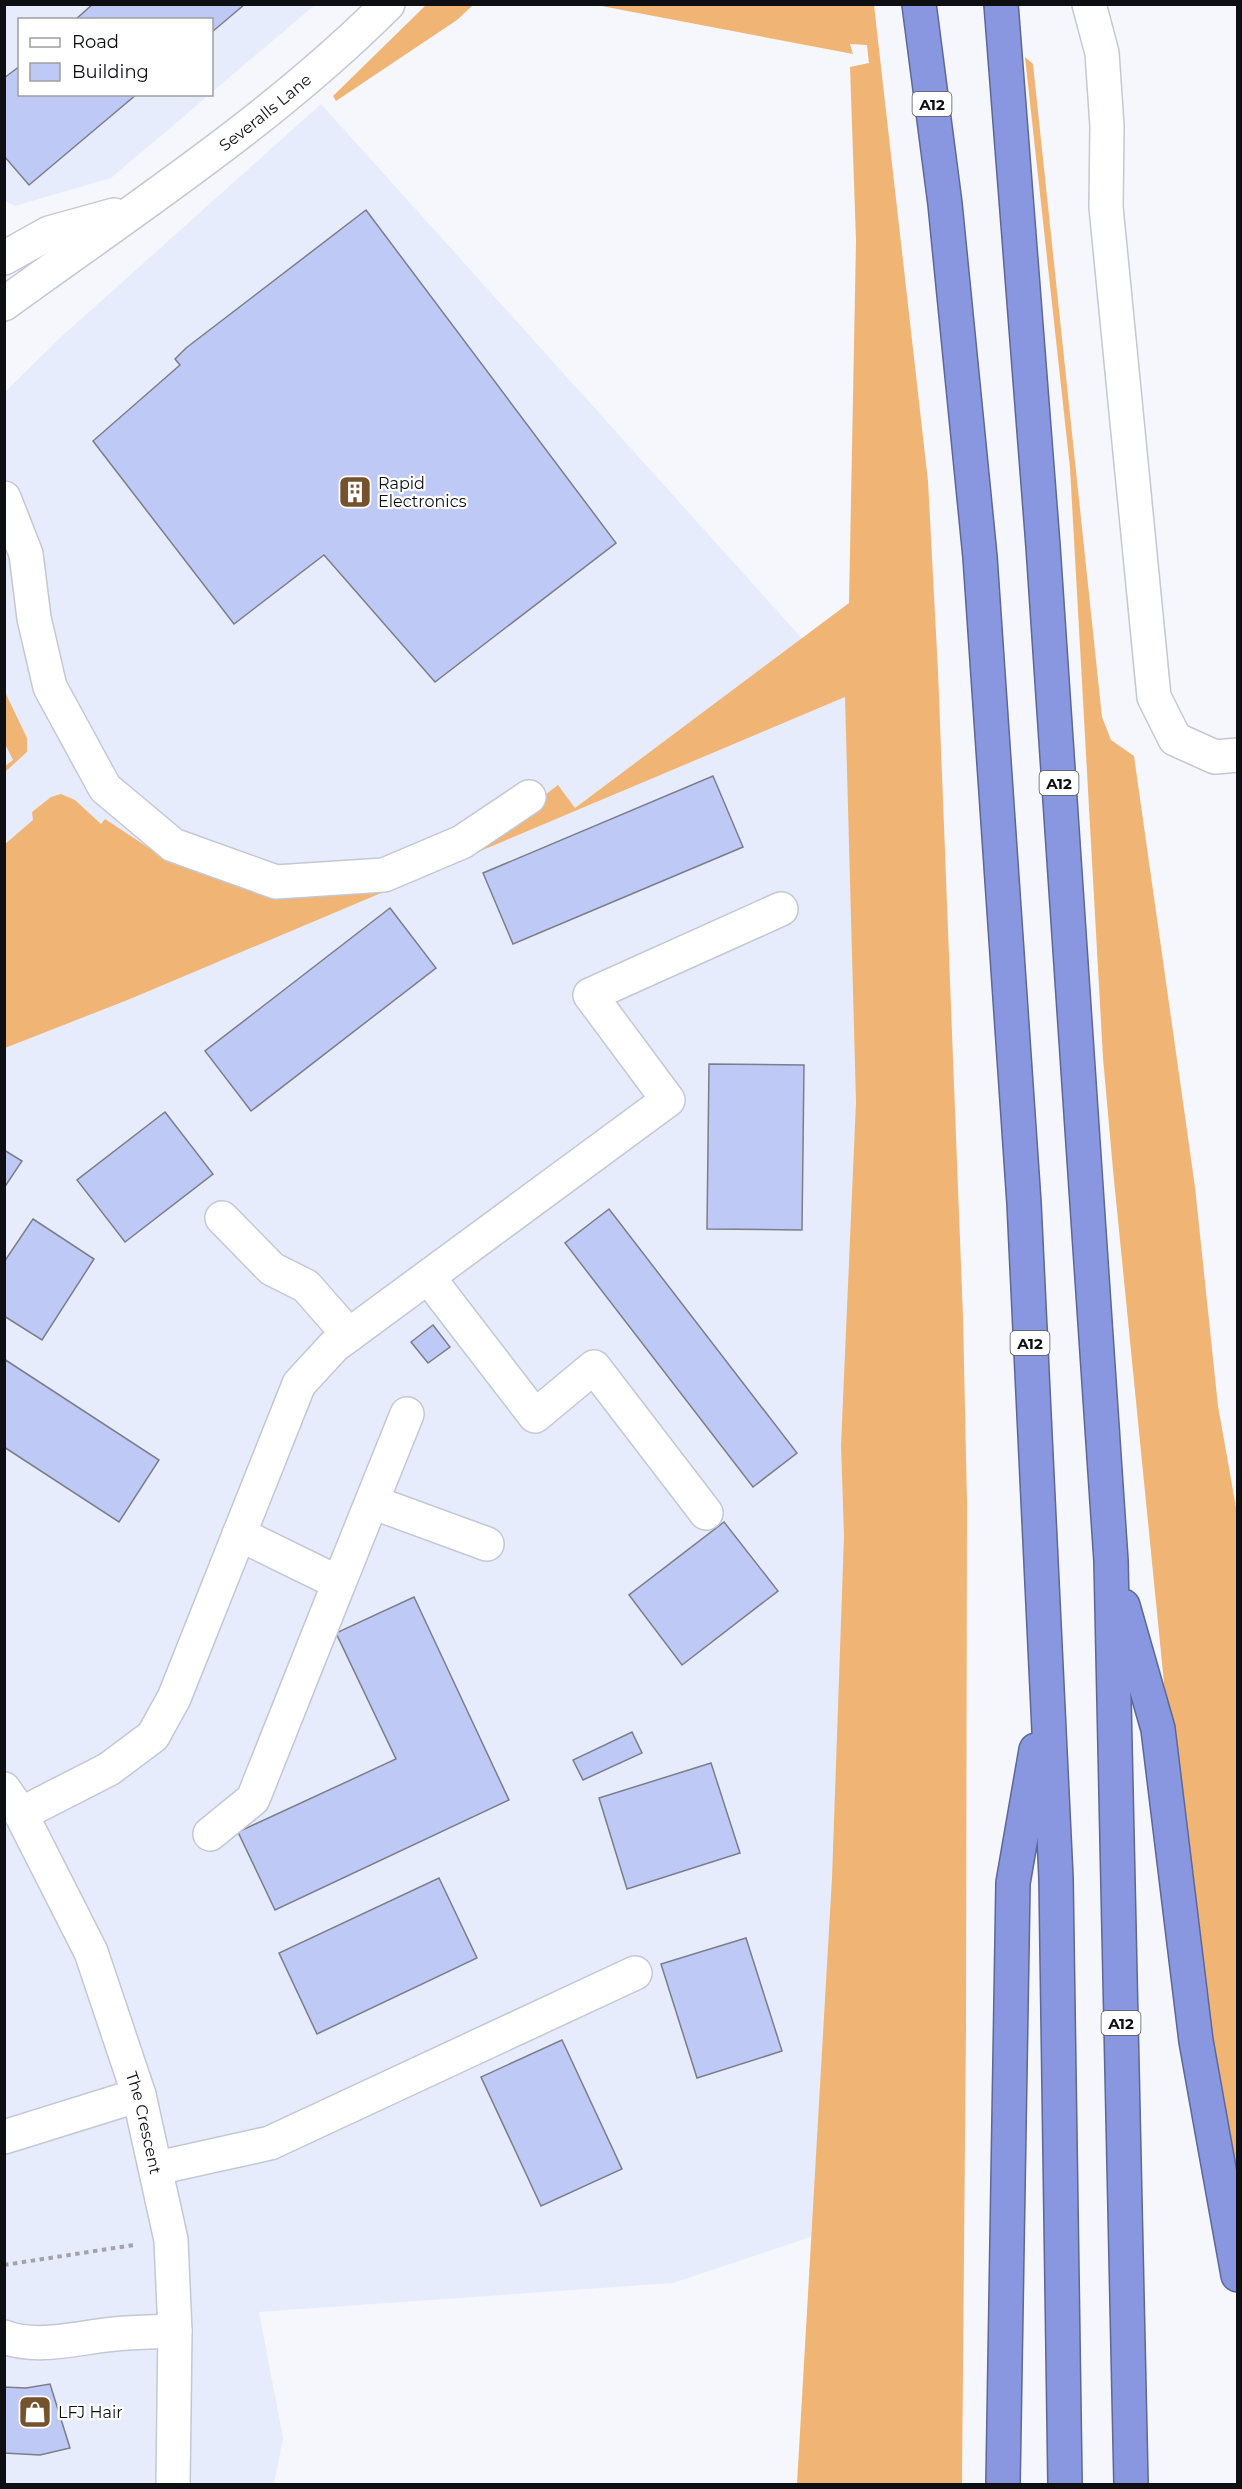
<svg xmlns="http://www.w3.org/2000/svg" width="1242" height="2489" font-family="Montserrat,sans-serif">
<rect width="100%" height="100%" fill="#f6f7fd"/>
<path fill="#e7ecfc" d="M4,5H315L212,92V20H20V94L209,95L111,178L15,206L5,201Z
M321,104L852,694L867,973L838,2228L673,2283L259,2312L283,2438L274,2484H5V392L62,336Z"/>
<path fill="#f0b575" d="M426,5H473L457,20L336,101L333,96Z
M596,5H874L928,481L938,671L963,1317L967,1502L966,2025L962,2484H797L832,1878L844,1536L841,1445L856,1102L845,697L130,999L5,1048L4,845L33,820L32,812L51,797L61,794L75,800L101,824L105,819L158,854L205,874L262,889L489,838L558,785L575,808L849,603L856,241L850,67L869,63L867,45L850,44L853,54Z
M1025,57L1033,64L1102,717L1111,740L1134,756L1195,1187L1218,1406L1237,1513V2235L1202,2065L1113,1170L1103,1058L1070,468Z
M4,690L27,738V752L5,772V766L13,760L5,744Z"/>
<path fill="#bec9f5" stroke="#7b7e8a" stroke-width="1.5" d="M93,4H245L212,32V20H75Z
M20,66V94H137L29,185L4,156V78Z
M366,210L616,543L435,682L324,555L234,624L93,441L180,365L175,359L186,348Z
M713,776L743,847L513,944L483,873Z
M390,908L436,968L251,1111L205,1051Z
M709,1064L804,1065L802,1230L707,1229Z
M165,1112L213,1174L125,1242L77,1180Z
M4,1150L22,1161L4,1188Z
M609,1209L797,1453L753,1487L565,1243Z
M33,1219L94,1259L42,1340L4,1316V1262Z
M433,1325L450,1347L428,1363L411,1342Z
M4,1359L159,1460L119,1522L4,1447Z
M724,1522L778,1591L682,1665L629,1595Z
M414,1597L509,1800L275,1910L238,1832L396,1759L336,1633Z
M632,1732L642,1753L583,1780L573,1760Z
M711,1763L740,1853L627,1889L599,1798Z
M439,1878L477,1958L317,2034L279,1953Z
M746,1938L782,2051L697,2078L661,1964Z
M562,2040L622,2169L541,2206L481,2077Z
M50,2384L70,2448L40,2455L4,2453V2387L26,2388Z"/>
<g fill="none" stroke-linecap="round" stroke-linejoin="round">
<defs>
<g id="minor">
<path d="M1089,4L1102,53L1107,126L1106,207L1154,697L1175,739L1215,757L1238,755"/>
<path d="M4,258L49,233L114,215"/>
<path id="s1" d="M4,304C136,208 273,119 388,4"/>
<path d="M4,498L26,554L34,618L50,687L105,788L173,845L276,882L384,875L462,842L529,797"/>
<path d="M222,1218L272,1269L306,1286L349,1335"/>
<path d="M428,1277L535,1416L594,1367L706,1513"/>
<path d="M372,1502L487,1544"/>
<path d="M239,1534L339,1583L407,1414"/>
<path id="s2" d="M4,1789L21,1814L91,1952L139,2095L171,2240L175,2331L173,2484"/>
<path d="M21,1814L109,1769L153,1736L174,1698L299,1384L334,1346L668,1100L590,995L781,909"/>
<path d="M210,1834L253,1799L339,1583"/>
<path d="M4,2137L139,2095"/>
<path d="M157,2168L270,2143L635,1973"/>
<path d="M4,2337C39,2350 80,2337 115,2334C135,2332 155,2332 175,2331"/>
</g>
<path id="highway" d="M919,4L945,204L980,557L1024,1203L1056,1878L1065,2484
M1001,4L1043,546L1111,1561L1131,2484
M1123,1606L1158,1729L1196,2041L1238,2275
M1003,2484L1013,1883L1036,1750"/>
</defs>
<use href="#minor" stroke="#c4c7d4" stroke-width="36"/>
<use href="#highway" stroke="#5d6798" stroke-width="36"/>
<path stroke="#a3a4aa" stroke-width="4" stroke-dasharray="4.5 4.5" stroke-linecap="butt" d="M4,2265L134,2245"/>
<use href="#minor" stroke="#fff" stroke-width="33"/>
<use href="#highway" stroke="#8897df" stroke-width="33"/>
</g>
<defs>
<symbol id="building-square" viewBox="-11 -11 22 22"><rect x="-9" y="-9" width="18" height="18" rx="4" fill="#75522b" stroke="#fff"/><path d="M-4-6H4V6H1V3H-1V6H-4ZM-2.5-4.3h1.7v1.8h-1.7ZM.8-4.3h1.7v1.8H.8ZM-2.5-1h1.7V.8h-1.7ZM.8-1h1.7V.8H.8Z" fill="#fff"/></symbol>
<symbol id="shop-square" viewBox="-11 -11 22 22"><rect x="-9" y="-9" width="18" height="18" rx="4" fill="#75522b" stroke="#fff"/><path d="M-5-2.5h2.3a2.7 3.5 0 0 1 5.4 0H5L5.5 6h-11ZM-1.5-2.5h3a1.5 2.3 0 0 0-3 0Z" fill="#fff"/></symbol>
</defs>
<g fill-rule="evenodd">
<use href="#building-square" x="336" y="473" width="38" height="38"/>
<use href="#shop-square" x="16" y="2393" width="38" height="38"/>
</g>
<g text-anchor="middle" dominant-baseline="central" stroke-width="4.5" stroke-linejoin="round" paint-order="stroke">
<g fill="#fff" stroke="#56575a" stroke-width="1.5">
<rect x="912.5" y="92" width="39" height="24" rx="4.5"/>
<rect x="1039.5" y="771" width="39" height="24" rx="4.5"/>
<rect x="1010.5" y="1331" width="39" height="24" rx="4.5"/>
<rect x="1101.5" y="2011" width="39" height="24" rx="4.5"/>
</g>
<g font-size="15" font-weight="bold" fill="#0e0f13">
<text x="932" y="104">A12</text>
<text x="1059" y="783">A12</text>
<text x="1030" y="1343">A12</text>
<text x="1121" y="2023">A12</text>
</g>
<g font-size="16" fill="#0e0f13" stroke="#fff">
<text stroke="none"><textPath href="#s1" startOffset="324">Severalls Lane</textPath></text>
<text stroke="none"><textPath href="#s2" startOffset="364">The Crescent</textPath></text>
</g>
<g font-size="16" fill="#0e0f13" stroke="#fff" text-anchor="start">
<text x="378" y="483">Rapid<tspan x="378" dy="18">Electronics</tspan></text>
<text x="58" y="2412">LFJ Hair</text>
</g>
</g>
<rect width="1242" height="2489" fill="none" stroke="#0e0f13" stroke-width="12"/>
<rect x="18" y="18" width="195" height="78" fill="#ffffff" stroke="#9f9fa1" stroke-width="1.5"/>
<rect x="30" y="38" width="30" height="9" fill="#ffffff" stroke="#9f9fa1" stroke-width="1.5"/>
<text x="72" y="48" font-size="18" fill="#0e0f13">Road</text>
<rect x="30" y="63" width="30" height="18" fill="#bec9f5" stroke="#9f9fa1" stroke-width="1.5"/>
<text x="72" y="78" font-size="18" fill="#0e0f13">Building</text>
</svg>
